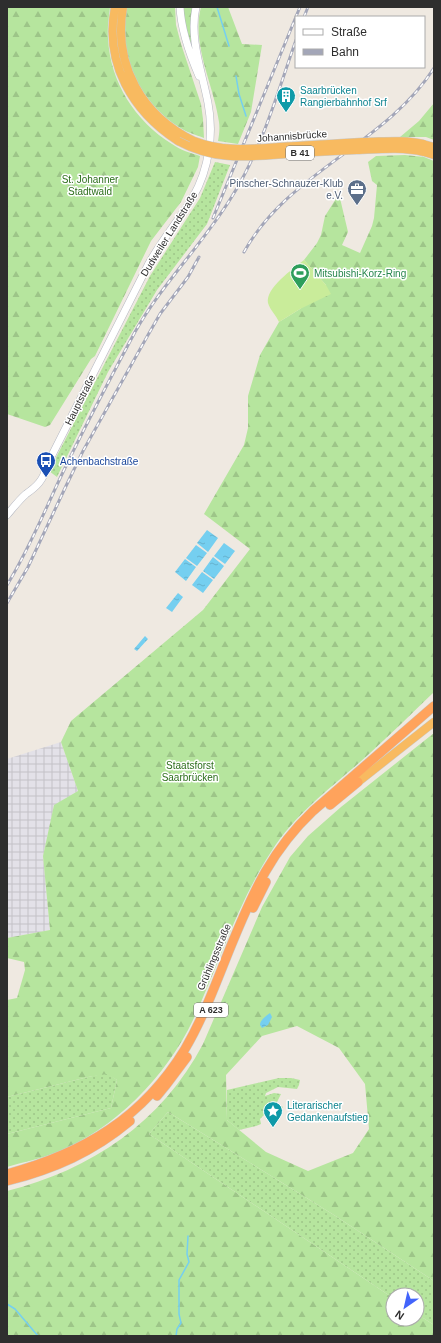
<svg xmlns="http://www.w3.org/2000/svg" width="441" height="1343" font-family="Arial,sans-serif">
<defs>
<pattern id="industrial-grid" width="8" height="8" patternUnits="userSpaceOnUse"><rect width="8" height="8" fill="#e3e1e8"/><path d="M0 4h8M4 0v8" fill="none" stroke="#c3c1c7"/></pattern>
<pattern id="grass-dots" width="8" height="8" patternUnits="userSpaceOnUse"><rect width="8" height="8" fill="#b6e59e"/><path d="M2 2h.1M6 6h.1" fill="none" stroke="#9dc588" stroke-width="1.8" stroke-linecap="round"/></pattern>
<pattern id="forest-firs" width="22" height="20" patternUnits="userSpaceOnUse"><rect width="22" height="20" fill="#b6e59e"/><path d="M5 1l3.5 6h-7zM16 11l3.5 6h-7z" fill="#9dc588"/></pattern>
<pattern id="water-ripples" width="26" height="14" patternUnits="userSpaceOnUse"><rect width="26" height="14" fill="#75cff0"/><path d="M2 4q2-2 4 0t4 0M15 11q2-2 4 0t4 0" fill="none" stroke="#66b2ce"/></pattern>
</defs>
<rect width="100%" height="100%" fill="#efe9e1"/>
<path fill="url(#industrial-grid)" d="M61,742L78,791L54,806L43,856L50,930L7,938V759Z"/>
<path fill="url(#grass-dots)" d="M215,162L230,165L207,224L157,290L108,372L57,477L49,471L150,276L200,198Z
M107,1073L117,1080L111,1108L7,1134V1097L88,1077Z
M279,1078H291L300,1080L299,1085L297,1089L278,1087L266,1093L265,1096L274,1093L281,1094L276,1104L283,1107L278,1114L264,1115L260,1119L261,1124L256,1126L239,1130L227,1120V1090Z
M168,1112L334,1215L434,1281V1325L417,1314V1295H393V1298L149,1134Z"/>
<path fill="url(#forest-firs)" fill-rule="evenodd" d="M7,7H110C109,17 107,28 108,38C110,82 135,121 172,144C180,150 191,153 200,156L198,167L181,202L151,241L95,356L91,359L50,425L45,427L7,414Z
M127,7H175L176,25L181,44L201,104L203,119L204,138C196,135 186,132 179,127C139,102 117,53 127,7Z
M183,7H193L195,56C188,40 184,24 183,7Z
M201,7H228L242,44L262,45L251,112L238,144L218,141C219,135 220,129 219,122C214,86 191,44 201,7Z
M434,103V140L426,137H400L419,121Z
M405,155L424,157L434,161V692C412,713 391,734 369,754C335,785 296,812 271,852C237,904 219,964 193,1020C166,1077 114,1130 55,1153C40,1159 23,1162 7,1167V1134L111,1108L117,1080L107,1074L88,1077L7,1097V1000L17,998L25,970L24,962L7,958V938L50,930L43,856L54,805L78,791L61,742L71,721L203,610L250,549L204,514L244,445L248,428V396L260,355L279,322L300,309L326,285L304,260L317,243L321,235L325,216L339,194L348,232L342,245L360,253L372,226L374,218L377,185L372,181L368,162L376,156Z
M434,733V1281L334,1215L168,1112L149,1134L393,1298V1319H417V1314L434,1325V1336H7V1191C91,1170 162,1122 203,1044L262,907L290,857L308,836L341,807ZM297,1026L339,1048L365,1084L369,1129L353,1153L308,1171L266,1152L227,1120L226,1075L262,1036Z"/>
<path fill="#c9ec9a" d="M304,260L326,285L331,294L300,309L279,322C276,315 270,310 268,303C265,288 293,269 304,260Z"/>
<path fill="url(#water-ripples)" d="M207,530L218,538L208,552L197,543Z
M224,543L235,551L225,564L214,556Z
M196,545L207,553L197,566L186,558Z
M213,557L224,566L214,579L203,571Z
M185,559L196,567L186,581L175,572Z
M202,572L213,580L203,593L192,585Z
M178,593L183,597L172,612L166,608Z
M145,636L148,639L137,651L134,649Z
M270,1013L272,1017L268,1025L262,1028L260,1025C260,1020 266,1016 270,1013Z"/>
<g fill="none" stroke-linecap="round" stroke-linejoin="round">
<path stroke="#75cff0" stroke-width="1.5" d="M217,7L229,46
M236,76L239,94L246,116
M7,1304L15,1309L38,1336
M176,1336L177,1329L181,1323L179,1314V1280L189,1262L187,1254L188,1236"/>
<defs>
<path id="secondary" d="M180,7C181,30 190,55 199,76
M7,515C13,508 19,500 26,494C36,487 44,480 46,467L148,265C161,241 179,220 193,197C209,169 214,134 208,103C202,71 189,39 196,7"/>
<path id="trunk" d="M115,7C104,63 132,111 178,141
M123,7C113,65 142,116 194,141
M423,144L434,147
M424,152L434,155
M358,782L434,722"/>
<path id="motorway" d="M330,805L358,782
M253,908L266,882
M157,1096L166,1085L187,1057
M7,1174C84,1153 143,1118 185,1049C205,1015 218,977 233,941C254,890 272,850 313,811L434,706
M7,1181C54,1169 93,1152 130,1121"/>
</defs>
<use href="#secondary" stroke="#b4b7c1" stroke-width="8"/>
<use href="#trunk" stroke="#c9c9c9" stroke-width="9"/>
<use href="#motorway" stroke="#c9c9c9" stroke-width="10"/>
<use href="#secondary" stroke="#fff" stroke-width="7"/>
<use href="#trunk" stroke="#f8ba60" stroke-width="8"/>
<use href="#motorway" stroke="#ffa35c" stroke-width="9"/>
<defs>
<path id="rail" d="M304,17L308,7
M213,218L300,7
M244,252C288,172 386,144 434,68
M7,585C30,548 46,507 65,468C87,422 111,377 135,332C162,284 202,245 231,198C262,149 277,94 296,40
M7,603L28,567L66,486L83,451L148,335L160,314L188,277L199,257"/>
</defs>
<use href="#rail" stroke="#a3a6b8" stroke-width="3"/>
<use href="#rail" stroke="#fff" stroke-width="1.5" stroke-dasharray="4.5" stroke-linecap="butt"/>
<defs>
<path id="trunk-bridge" d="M178,141C215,161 246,157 286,154C310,152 335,151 359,150C381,149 402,147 424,152
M194,141C222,152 250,149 279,147C306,145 334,144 362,142C382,142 403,139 423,144"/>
</defs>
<use href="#trunk-bridge" stroke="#c9c9c9" stroke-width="9" stroke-linecap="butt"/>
<use href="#trunk-bridge" stroke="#f8ba60" stroke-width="8"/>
</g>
<defs>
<symbol id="building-pin" viewBox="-11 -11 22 30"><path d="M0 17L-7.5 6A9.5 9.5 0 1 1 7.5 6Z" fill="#0f9aa8" stroke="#fff"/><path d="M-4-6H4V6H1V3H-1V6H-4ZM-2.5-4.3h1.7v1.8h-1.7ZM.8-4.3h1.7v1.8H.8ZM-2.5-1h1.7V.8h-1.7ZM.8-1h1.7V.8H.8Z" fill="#fff"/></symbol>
<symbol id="office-pin" viewBox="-11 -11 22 30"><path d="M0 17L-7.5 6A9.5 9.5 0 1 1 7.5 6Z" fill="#5c6f8a" stroke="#fff"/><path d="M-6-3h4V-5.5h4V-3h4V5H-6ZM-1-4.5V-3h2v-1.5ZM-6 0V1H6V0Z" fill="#fff"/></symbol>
<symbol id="stadium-pin" viewBox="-11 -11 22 30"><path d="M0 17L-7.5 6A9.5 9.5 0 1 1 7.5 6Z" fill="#2e9e5b" stroke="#fff"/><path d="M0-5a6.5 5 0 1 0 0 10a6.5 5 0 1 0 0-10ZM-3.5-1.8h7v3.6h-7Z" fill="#fff"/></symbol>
<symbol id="bus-pin" viewBox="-11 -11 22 30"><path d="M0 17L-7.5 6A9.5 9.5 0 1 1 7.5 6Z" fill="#1a4fb4" stroke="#fff"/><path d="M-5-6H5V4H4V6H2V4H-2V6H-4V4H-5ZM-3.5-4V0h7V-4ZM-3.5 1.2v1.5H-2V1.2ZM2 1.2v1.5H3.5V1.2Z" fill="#fff"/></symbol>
<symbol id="sight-pin" viewBox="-11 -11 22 30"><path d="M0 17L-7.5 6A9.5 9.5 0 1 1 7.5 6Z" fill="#0f9aa8" stroke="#fff"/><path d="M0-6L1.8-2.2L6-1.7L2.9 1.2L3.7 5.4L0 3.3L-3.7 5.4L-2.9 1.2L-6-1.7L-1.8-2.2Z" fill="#fff"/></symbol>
</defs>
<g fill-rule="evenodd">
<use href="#building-pin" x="275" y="85" width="22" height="30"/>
<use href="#office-pin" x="346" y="178" width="22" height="30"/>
<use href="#stadium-pin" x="289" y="262" width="22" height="30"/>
<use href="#bus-pin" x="35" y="450" width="22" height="30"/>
<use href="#sight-pin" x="262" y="1100" width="22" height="30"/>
</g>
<g text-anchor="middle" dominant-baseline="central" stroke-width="3" stroke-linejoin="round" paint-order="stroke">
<g fill="#fff" stroke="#6d6d6d" stroke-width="1">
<rect x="286" y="146" width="28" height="14" rx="3"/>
<rect x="194" y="1003" width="34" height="14" rx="3"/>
</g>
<g font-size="9" font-weight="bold" fill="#2e2e2e">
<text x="300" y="153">B 41</text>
<text x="211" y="1010">A 623</text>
</g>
<g font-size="10" fill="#0d838f" stroke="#fff" text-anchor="start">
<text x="300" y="90">Saarbrücken<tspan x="300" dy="12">Rangierbahnhof Srf</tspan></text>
<text x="287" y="1105">Literarischer<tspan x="287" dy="12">Gedankenaufstieg</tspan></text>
</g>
<g font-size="10" fill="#2e2e2e" stroke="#fff">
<text transform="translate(292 136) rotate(-4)">Johannisbrücke</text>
<text transform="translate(169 234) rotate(-58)">Dudweiler Landstraße</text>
<text transform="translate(80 400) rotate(-63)">Hauptstraße</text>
<text transform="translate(214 957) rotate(-67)">Grühlingsstraße</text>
</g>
<g font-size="10" fill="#2c6e1b" stroke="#fff">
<text x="90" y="179">St. Johanner<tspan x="90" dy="12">Stadtwald</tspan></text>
<text x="190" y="765">Staatsforst<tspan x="190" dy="12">Saarbrücken</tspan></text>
</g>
<g font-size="10" fill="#4e5e75" stroke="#fff" text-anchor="end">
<text x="343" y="183">Pinscher-Schnauzer-Klub<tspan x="343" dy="12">e.V.</tspan></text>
</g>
<g font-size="10" fill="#27864d" stroke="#fff" text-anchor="start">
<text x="314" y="273">Mitsubishi-Korz-Ring</text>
</g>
<g font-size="10" fill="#164399" stroke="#fff" text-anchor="start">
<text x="60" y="461">Achenbachstraße</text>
</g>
</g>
<rect width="441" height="1343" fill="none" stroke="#2e2e2e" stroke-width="16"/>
<rect x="295" y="16" width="130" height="52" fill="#ffffff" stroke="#ababab"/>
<rect x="303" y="29" width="20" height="6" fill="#ffffff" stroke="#ababab"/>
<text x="331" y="36" font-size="12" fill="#2e2e2e">Straße</text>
<rect x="303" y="49" width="20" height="6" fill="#a3a6b8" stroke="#ababab"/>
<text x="331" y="56" font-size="12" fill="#2e2e2e">Bahn</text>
<g transform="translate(405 1307) rotate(214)"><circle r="19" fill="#ffffff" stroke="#ababab"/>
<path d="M0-3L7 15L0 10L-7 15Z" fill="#4264fb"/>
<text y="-6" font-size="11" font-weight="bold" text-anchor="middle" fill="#2e2e2e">N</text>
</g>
</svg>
